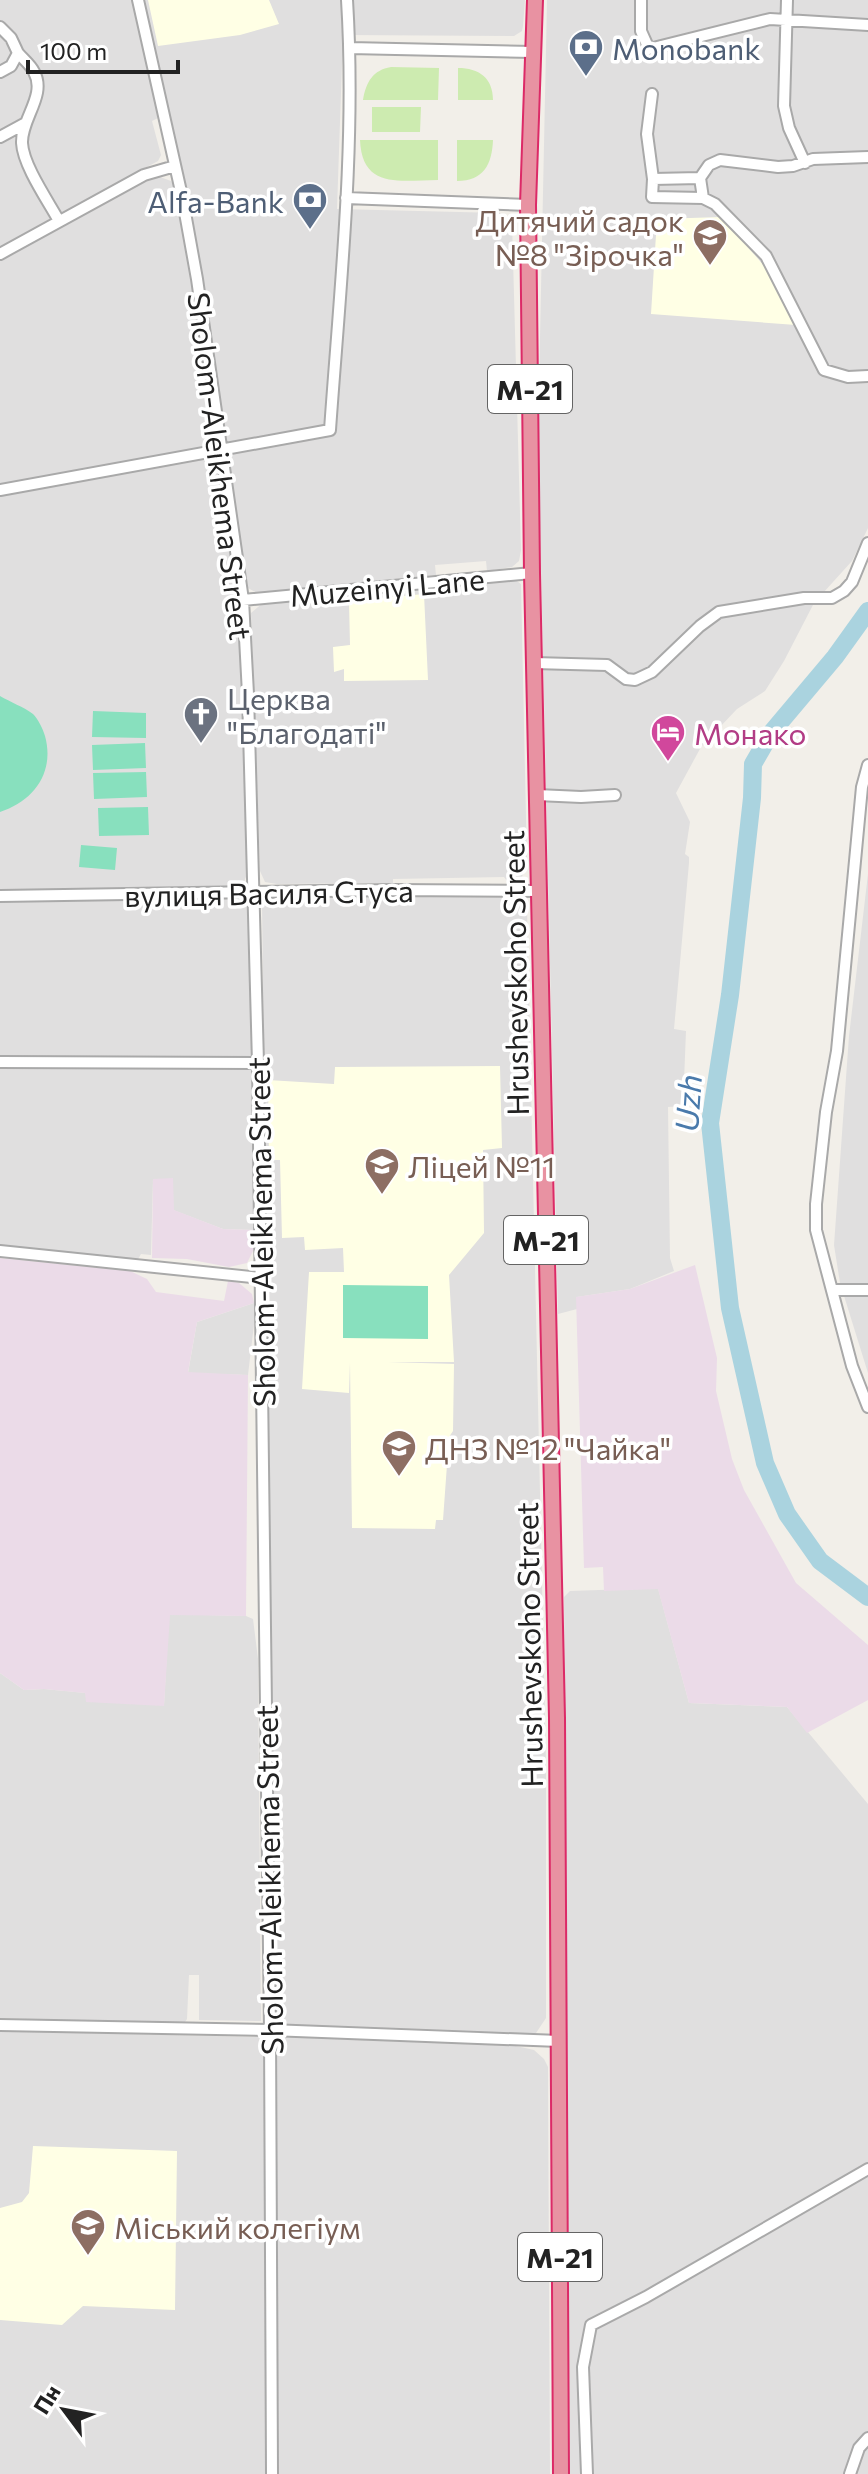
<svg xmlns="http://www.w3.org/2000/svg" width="868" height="2474" font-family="Commissioner,sans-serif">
<rect width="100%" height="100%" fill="#f2efe9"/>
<path fill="#e0dfdf" d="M0,0H133L160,117L152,121L161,155L158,161L0,247Z
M143,0H525L523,26L522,31L514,36L343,35L337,209L500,213L512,222L521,550L519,561L512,567L487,571L486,561L435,565L436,575L257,593L248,588L187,195Z
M547,0H868V528L852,561L814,603L784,661L765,691L737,709L701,747L676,793L690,822L685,854L689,857V863L674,1029L686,1031L683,1106L668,1107L670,1258L674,1271L630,1289L577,1297V1309L558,1314L538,434Z
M160,177L171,181L175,188L192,273L226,516L235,589L243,696L248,871L244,882L235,888L0,891V260L145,182Z
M514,579L521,584L527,865L521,879L513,884H509L504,877L393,879V883L277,884L265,882L260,871L251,613L265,601Z
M868,874V1373L840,1283L834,1245L849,1036Z
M510,894L522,897L527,909L546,1763V2018L536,2033L529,2035L288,2025L279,2019L275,2007L262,903L265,899Z
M237,897L249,906L255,1230L223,1229L173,1210L153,1179L151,1255L141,1254L137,1261L0,1250V900Z
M254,1303L255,1316L248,1375L188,1373L197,1322Z
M658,1588L689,1703L787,1707L868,1804V2474H570L564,1597L570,1591Z
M169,1614L246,1616L253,1619L258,1659L261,2021L199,2020V1975H189L187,2019L183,2025L0,2018V1673L24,1690L44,1689L86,1693V1701L164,1705Z
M0,2031L258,2037L264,2041L268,2474H0Z
M285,2037L516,2046L534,2050L544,2059L548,2067L550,2474H277V2048L279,2041Z"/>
<path fill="#ebdbe8" d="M173,1178L174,1210L223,1229L255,1230V1247L247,1263L229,1267L187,1259L152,1258L153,1179Z
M0,1258L130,1271L147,1279L156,1292L224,1301L228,1281L239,1283L252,1294L254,1303L197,1322L188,1372L248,1375L246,1616L170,1615L164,1706L86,1702L85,1693L44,1689L24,1690L0,1673Z
M695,1265L717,1358L716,1391L732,1459L744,1490L796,1583L868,1645V1700L807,1733L787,1707L689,1703L658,1589L604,1591L603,1567L584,1568L576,1297L630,1289Z"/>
<path fill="#ffffe5" d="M148,0H269L279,24L240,35L158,46Z
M722,217L771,274L796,325L651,314L657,219Z
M424,594L428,680L344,681V669L334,672L333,647L350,645L349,601Z
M500,1066L502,1148L483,1150L484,1233L449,1275L454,1362H388L454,1364L453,1431L449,1437L443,1520H436L435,1529L352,1528L350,1362L349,1393L302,1389L309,1272H344L343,1248L305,1250L304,1237L282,1238L280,1160H269L268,1080L334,1084L335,1067Z
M33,2146L177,2151L175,2310L83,2306L62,2325L0,2320V2208L22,2202L29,2193Z"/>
<path fill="#cdebb0" d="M391,67L439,68L438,100H363C366,82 373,70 391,67Z
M458,68C479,68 493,78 493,100H458Z
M372,107H421L420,132H372Z
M360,140H438V180C401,180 362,190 360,140Z
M457,140H493C492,164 484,181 457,181Z"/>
<path fill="#88e0be" d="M0,696C10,702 24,707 33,714C38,719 43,729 45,736C55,772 34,801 0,812Z
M93,711L146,713V738L92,737Z
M145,743L146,768L93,770L92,745Z
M146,772L147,797L94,799L93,773Z
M148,807L149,835L99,836L98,808Z
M81,845L117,848L115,870L79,867Z
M343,1285L428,1286V1339L343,1338Z"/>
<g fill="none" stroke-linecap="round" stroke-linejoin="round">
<path stroke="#aad3df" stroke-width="18" d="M868,611L835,657L771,733L753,764L752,798L730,995L710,1123L730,1308L765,1463L787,1514L820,1561L868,1597"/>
<defs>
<path id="minor" d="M138,0L182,196L197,279L243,600L248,694L258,1063L270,2030L272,2474
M641,0V31L649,49L770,19L868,25
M787,0L784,106L789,128L805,163
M0,27L11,38L18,53L11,66L0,72
M350,48L532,52
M18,53C23,59 31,65 34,72C47,95 21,119 22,143C23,165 48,201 59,221
M652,94L647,134L653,179
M0,137L24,124
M700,178L653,179L652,197L703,198L715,204L766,256L824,370L848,377L868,376
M346,198L528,205
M703,198L700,178L709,165L720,160L778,167L793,166L813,159L868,157
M0,254L144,175L175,166
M0,490L330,430C340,288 356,143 347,0
M243,600L532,573
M534,663L607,665L626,679L635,680L652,672L700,626L719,612L804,598H832L844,591L852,582L868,543
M868,765L862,787L837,1051L826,1112L816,1204V1230L852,1366L868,1407
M537,795L581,797L615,795
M0,896L393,890L539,891
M0,1062L258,1063
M0,1251L261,1278
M833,1290H868
M0,2025L270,2030L559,2041
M587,2474L583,2367L591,2325L646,2297L868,2169
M850,2474L859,2448L868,2438"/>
<path id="highway" d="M535,0L528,205L532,573L557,1718L561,2474"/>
</defs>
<use href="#minor" stroke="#a9a9a9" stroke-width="14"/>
<use href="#highway" stroke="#dc2a67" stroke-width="18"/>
<use href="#minor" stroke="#fff" stroke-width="10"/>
<use href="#highway" stroke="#e892a2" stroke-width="14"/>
</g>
<defs>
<symbol id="bank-pin" viewBox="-11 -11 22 30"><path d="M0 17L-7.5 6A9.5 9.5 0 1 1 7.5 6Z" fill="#5c6f8a" stroke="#fff"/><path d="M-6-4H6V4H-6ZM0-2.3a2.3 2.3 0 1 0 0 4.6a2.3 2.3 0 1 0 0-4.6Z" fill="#fff"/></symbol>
<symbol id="school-pin" viewBox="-11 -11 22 30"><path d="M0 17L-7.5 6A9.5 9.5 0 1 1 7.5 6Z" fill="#8d6e63" stroke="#fff"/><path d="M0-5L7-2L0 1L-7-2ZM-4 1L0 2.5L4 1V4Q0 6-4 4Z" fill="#fff"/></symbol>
<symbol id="church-pin" viewBox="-11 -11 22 30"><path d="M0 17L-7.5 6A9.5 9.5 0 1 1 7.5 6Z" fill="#6b7280" stroke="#fff"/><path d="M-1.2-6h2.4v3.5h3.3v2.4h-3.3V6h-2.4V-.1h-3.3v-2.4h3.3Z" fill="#fff"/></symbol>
<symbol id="hotel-pin" viewBox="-11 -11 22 30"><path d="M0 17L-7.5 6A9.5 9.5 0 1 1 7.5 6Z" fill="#d1479c" stroke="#fff"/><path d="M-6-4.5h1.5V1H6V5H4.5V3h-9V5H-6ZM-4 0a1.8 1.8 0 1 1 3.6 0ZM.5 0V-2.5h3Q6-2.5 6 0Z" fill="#fff"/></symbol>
</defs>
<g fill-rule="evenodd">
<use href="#bank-pin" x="566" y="27" width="40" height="54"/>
<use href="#bank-pin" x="290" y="180" width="40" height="54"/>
<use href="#school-pin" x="690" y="216" width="40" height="54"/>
<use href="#church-pin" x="181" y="694" width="40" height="54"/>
<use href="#hotel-pin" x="648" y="712" width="40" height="54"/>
<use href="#school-pin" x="362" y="1145" width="40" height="54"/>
<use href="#school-pin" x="379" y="1427" width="40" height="54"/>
<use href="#school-pin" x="68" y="2206" width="40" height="54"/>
</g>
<g text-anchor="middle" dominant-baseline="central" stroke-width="7" stroke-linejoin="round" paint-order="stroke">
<g fill="#fff" stroke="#646464" stroke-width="2">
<rect x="488" y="365" width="84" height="48" rx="6"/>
<rect x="504" y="1216" width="84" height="48" rx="6"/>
<rect x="518" y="2233" width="84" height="48" rx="6"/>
</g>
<g font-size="28" font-weight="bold" fill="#222">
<text x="530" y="389">М-21</text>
<text x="546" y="1240">М-21</text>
<text x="560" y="2257">М-21</text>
</g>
<g font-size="30" fill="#4e5e75" stroke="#fff" text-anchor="start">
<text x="612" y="47">Monobank</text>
<text x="284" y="200" text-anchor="end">Alfa-Bank</text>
</g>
<g font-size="30" fill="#785e54" stroke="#fff" text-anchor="start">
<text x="684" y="219" text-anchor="end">Дитячий садок<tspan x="684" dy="34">№8 "Зірочка"</tspan></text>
<text x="408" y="1165">Ліцей №11</text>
<text x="425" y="1447">ДНЗ №12 "Чайка"</text>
<text x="114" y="2226">Міський колегіум</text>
</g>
<g font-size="30" fill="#222" stroke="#fff">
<text transform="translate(221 466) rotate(83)">Sholom-Aleikhema Street</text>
<text transform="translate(387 586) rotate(-5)">Muzeinyi Lane</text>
<text transform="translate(269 892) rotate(-1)">вулиця Василя Стуса</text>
<text transform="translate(514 973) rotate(-91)">Hrushevskoho Street</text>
<text transform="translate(260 1232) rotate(-91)">Sholom-Aleikhema Street</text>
<text transform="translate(528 1645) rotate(-91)">Hrushevskoho Street</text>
<text transform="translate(268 1880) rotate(-91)">Sholom-Aleikhema Street</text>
</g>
<g font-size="30" fill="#5b616d" stroke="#fff" text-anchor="start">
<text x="227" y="697">Церква<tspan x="227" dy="34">"Благодаті"</tspan></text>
</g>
<g font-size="30" fill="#b23c85" stroke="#fff" text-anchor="start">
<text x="694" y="732">Монако</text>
</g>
<g font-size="32" font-style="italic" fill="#4a7aab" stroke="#fff">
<text transform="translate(687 1103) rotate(-86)">Uzh</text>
</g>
</g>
<g transform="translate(64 2410) rotate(302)" stroke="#ffffff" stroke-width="6" paint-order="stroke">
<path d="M0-6L14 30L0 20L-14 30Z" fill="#222222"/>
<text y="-12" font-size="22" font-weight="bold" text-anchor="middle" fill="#222222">Пн</text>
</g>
<path d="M28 60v12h150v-12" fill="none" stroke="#222222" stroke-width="4"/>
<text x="40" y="60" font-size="24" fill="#222222" stroke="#ffffff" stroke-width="6" paint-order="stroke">100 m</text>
</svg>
